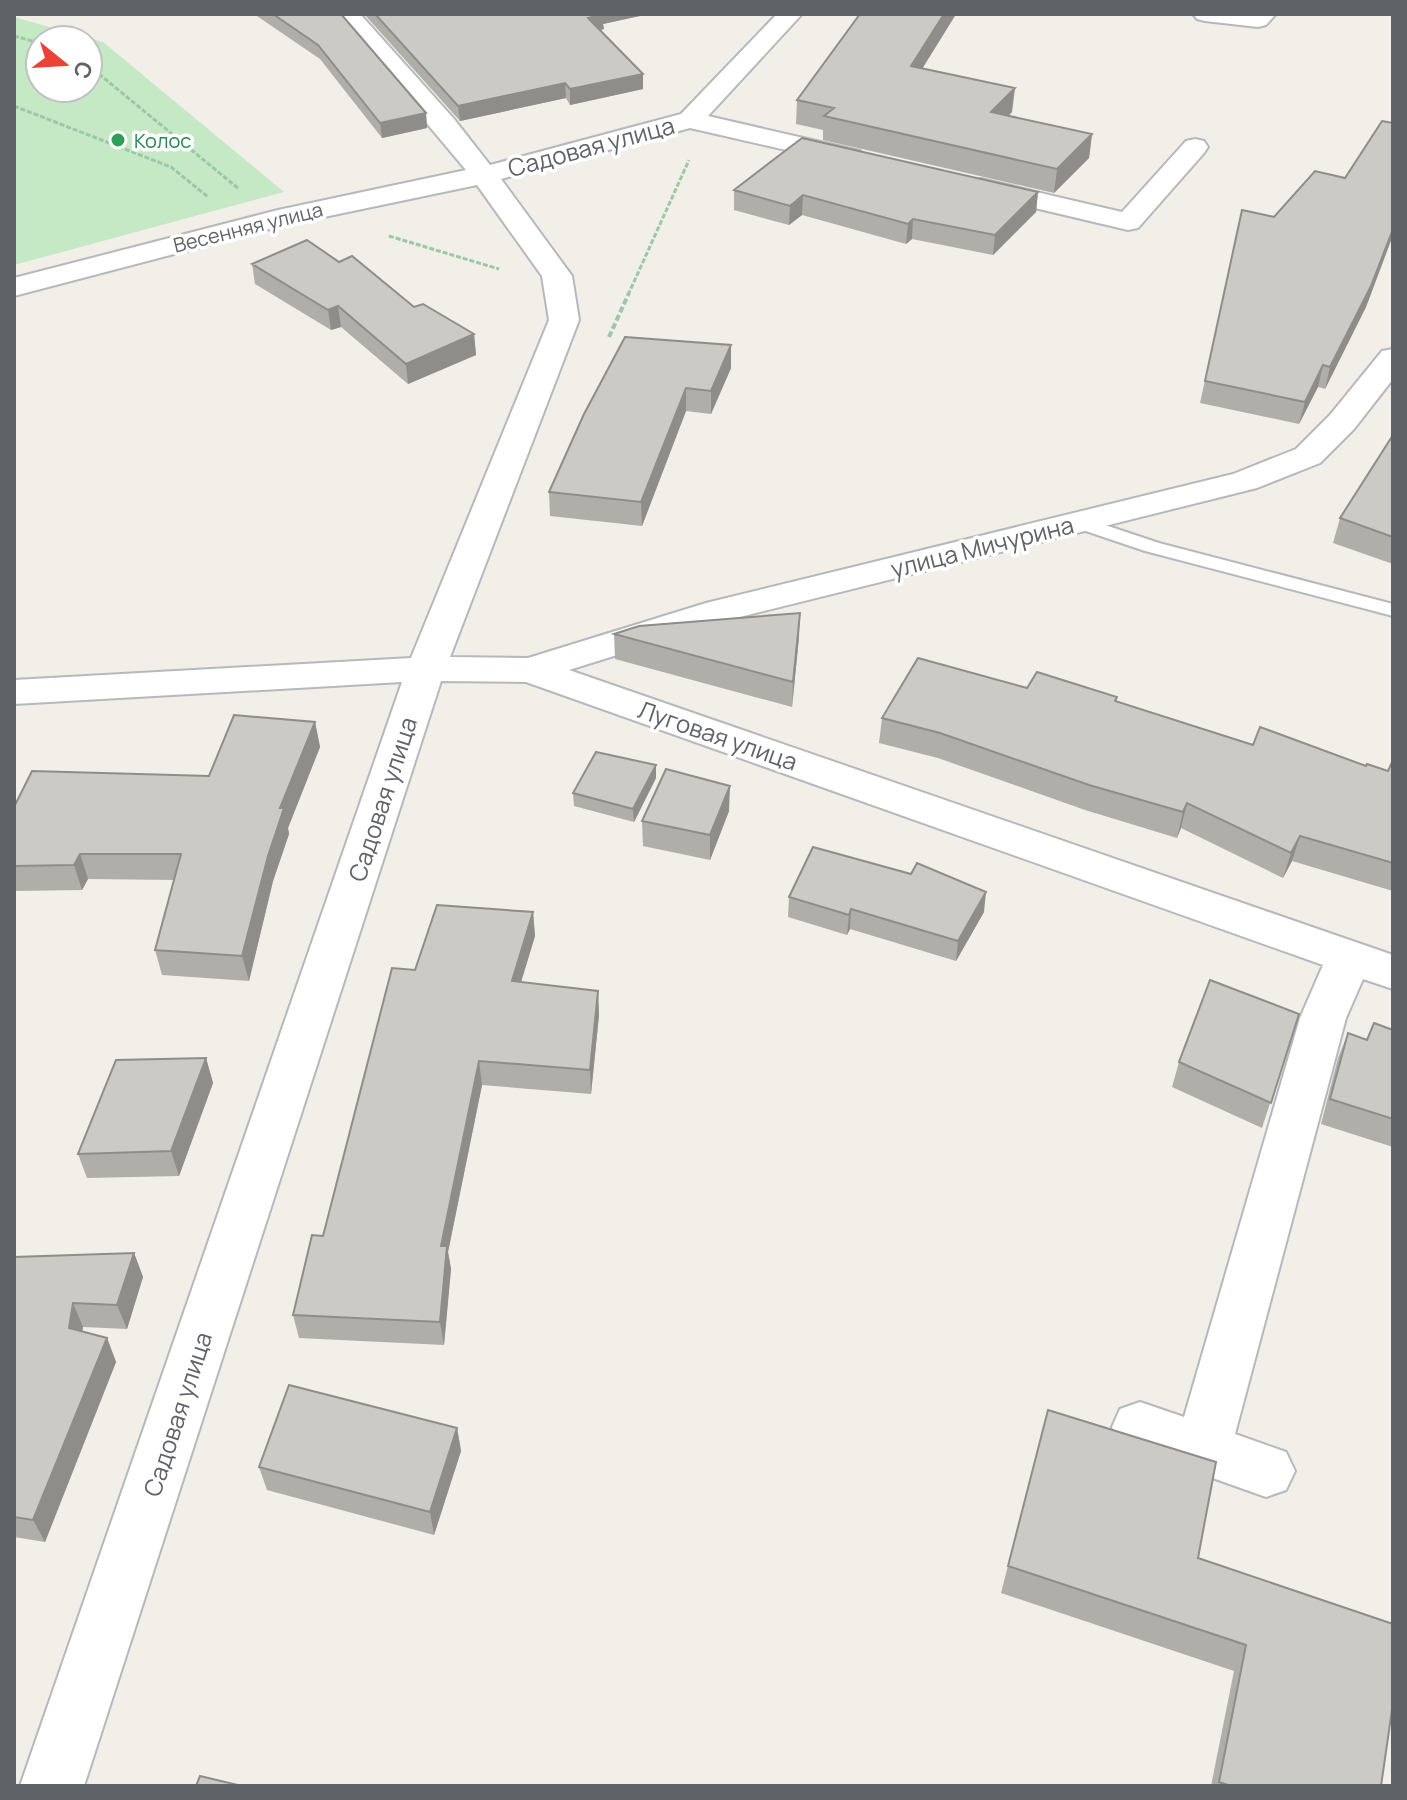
<svg xmlns="http://www.w3.org/2000/svg" width="1407" height="1800" font-family="Manrope,sans-serif">
<rect width="100%" height="100%" fill="#f1efe8"/>
<path fill="#c5e8c5" fill-rule="evenodd" d="M14,17L103,42L284,192L14,265ZM40,40H88V88H40Z"/>
<g fill="none" stroke-linecap="round" stroke-linejoin="round">
<defs>
<path id="lane" d="M1078,516L1159,543L1393,604V616L1145,551L1071,526L1068,522L1071,518Z"/>
<path id="street" d="M335,14H360L454,119L490,165L681,114L777,14H802L708,116L860,151L864,157L860,163L851,165L690,128L501,179L572,276L579,320L450,657L528,658L706,603L1233,474L1296,449L1330,415L1382,351L1393,349V379L1354,429L1320,463L1257,488L732,619L569,670L1393,955V989L1363,979L1346,1018L1235,1434L1286,1452L1295,1471L1286,1490L1266,1497L1120,1445L1112,1427L1120,1409L1140,1402L1184,1417L1300,1018L1323,965L526,682L441,681L84,1786H20L402,682L14,704V680L411,658L549,320L542,276L477,185L281,226L14,296V278L278,210L466,170Z
M1193,14H1276L1266,25L1258,27L1205,21L1197,19Z
M1195,139L1204,141L1208,147L1204,153L1138,228L1128,230L971,193L967,187L971,181L981,179L1122,212L1186,141Z"/>
</defs>
<use href="#lane" stroke="#b5b8bc" stroke-width="4"/>
<use href="#street" stroke="#b5b8bc" stroke-width="4"/>
<path stroke="#9cc7a9" stroke-width="3" stroke-dasharray="5 2" stroke-linecap="butt" d="M14,36L40,43
M88,65L239,189
M14,106L171,167L208,197
M389,236L499,269
M628,295L689,160"/>
<path stroke="#9cc7a9" stroke-width="4" stroke-dasharray="6 3" stroke-linecap="butt" d="M609,337L629,293"/>
<use href="#lane" fill="#fff" fill-rule="evenodd"/>
<use href="#street" fill="#fff" fill-rule="evenodd"/>
</g>
<path fill="#afaea9" d="M254,14H341L426,113L427,128L382,138L320,59Z
M364,14H649L603,24L604,29L600,30L643,74V89L570,105L566,98L460,121Z
M860,14H956L922,69L1012,112L1008,116L1092,134L1089,158L1054,193L823,140V130L796,124L797,100Z
M1393,123V235L1366,307L1325,389L1318,387L1299,424L1200,403L1242,210L1274,217L1345,178Z
M734,190L1038,192L1036,212L993,255L912,239L906,244L802,215L789,225L734,210Z
M339,262L414,307L474,334L476,355L408,384L341,327L331,330L255,284L252,264Z
M731,345V368L711,414L686,411L642,526L550,516L549,492Z
M1393,435V564L1333,543L1340,518Z
M614,634L799,637L792,707L615,659Z
M1027,688L1117,697L1116,702L1253,745L1388,771L1393,760V891L1292,861L1283,878L1181,828L1177,838L1085,810L938,758L879,743L882,718Z
M315,722L320,747L288,828L289,834L273,881L249,981L162,975L155,950L174,880L88,879L82,890L14,891V807L209,776Z
M656,765V778L634,822L574,806L573,793Z
M729,811L710,860L643,846L642,821Z
M789,897L984,912L956,961L850,929L847,935L788,917Z
M533,912L535,936L521,982L598,991L599,1015L591,1094L482,1085L448,1252L451,1269L444,1345L299,1338L293,1315L323,1236L415,970Z
M1299,1014L1262,1128L1172,1087L1179,1062Z
M1393,1030V1147L1321,1124L1338,1058L1348,1033L1367,1040Z
M206,1058L213,1083L179,1176L87,1178L78,1154Z
M134,1253L143,1277L127,1329L83,1327L82,1332L107,1338L116,1362L45,1542L14,1537V1257Z
M1048,1410L1381,1786H1211L1234,1671L1001,1593Z
M457,1428L461,1451L434,1535L267,1490L259,1467Z"/>
<path fill="#8f8d8a" d="M600,14H649L603,24L604,29L589,33L588,18Z
M944,14H956L909,90L911,66Z
M643,74V89L570,105V89Z
M565,83L566,98L460,121L458,106Z
M1015,88L1012,112L988,136L991,112Z
M426,113L427,128L382,138L380,123Z
M1092,134L1089,158L1054,193L1057,169Z
M1038,192L1036,212L993,255L995,235Z
M803,195L802,215L789,225L790,206Z
M913,219L912,239L906,244L908,224Z
M1393,229V235L1366,307L1325,389L1330,367Z
M338,306L341,327L331,330L328,310Z
M474,334L476,355L408,384L406,364Z
M731,345V368L711,414V391Z
M1323,365L1318,387L1299,424L1305,402Z
M686,388V411L642,526L641,502Z
M800,613L799,637L792,707L793,682Z
M315,722L320,747L288,828L289,834L273,881L249,981L242,956L280,808Z
M656,765V778L634,822L633,809Z
M730,786L729,811L710,860V835Z
M1187,803L1181,828L1177,838L1183,812Z
M1300,836L1292,861L1283,878L1291,853Z
M80,854L88,879L82,890L74,865Z
M986,892L984,912L956,961L958,941Z
M851,909L850,929L847,935L849,915Z
M533,912L535,936L514,1005L512,981Z
M598,991L599,1015L591,1094L590,1070Z
M206,1058L213,1083L179,1176L171,1151Z
M479,1061L482,1085L448,1252L451,1269L444,1345L440,1322L441,1246Z
M134,1253L143,1277L127,1329L117,1305Z
M73,1303L83,1327L79,1352L69,1328Z
M107,1338L116,1362L45,1542L33,1520Z
M457,1428L461,1451L434,1535L430,1512Z"/>
<path fill="#cccac5" stroke="#8f8d8a" stroke-width="2" d="M273,14H341L426,113L380,123L318,45Z
M375,14H603L588,18L643,74L570,89L565,83L458,106Z
M860,14H944L911,66L1015,88L991,112L1092,134L1057,169L824,116L834,108L797,100Z
M1382,121L1393,123V229L1371,286L1330,367L1323,365L1305,402L1205,381L1242,210L1274,217L1315,171L1345,178Z
M802,138L1038,192L995,235L913,219L908,224L803,195L790,206L734,190Z
M307,240L339,262L352,256L414,307L423,304L474,334L406,364L338,306L328,310L252,264Z
M625,337L731,345L711,391L686,388L641,502L549,492L584,414Z
M1393,435V537L1340,518Z
M800,613L793,682L614,634L639,626Z
M918,658L1027,688L1037,672L1117,697L1115,701L1253,745L1260,727L1366,766L1367,764L1388,771L1393,760V863L1300,836L1291,853L1187,803L1183,812L1089,785L940,733L882,718Z
M234,715L315,722L280,808H284L268,856L242,956L155,950L181,854H80L74,865L14,866V807L32,771L209,776Z
M596,752L656,765L633,809L573,793Z
M666,769L730,786L710,835L642,821Z
M813,847L911,874L917,863L986,892L958,941L851,909L849,915L789,897Z
M437,905L533,912L512,981L598,991L590,1070L479,1061L441,1246H447L440,1322L293,1315L312,1235L323,1236L392,968L415,970Z
M1210,980L1299,1014L1271,1103L1179,1062Z
M1374,1023L1393,1030V1119L1330,1099L1348,1033L1367,1040Z
M206,1058L171,1151L78,1154L116,1060Z
M134,1253L117,1305L73,1303L69,1328L107,1338L33,1520L14,1517V1257Z
M289,1385L457,1428L430,1512L259,1467Z
M1048,1410L1216,1462L1198,1558L1393,1624V1703L1381,1786H1231L1219,1782L1246,1645L1008,1566Z
M200,1776L242,1786H196Z"/>
<circle fill="#2e9e5b" stroke="#fff" stroke-width="3" cx="118" cy="140" r="8"/>
<g text-anchor="middle" dominant-baseline="central" stroke-width="7" stroke-linejoin="round" paint-order="stroke">
<g font-size="20" fill="#27864d" stroke="#fff" text-anchor="start">
<text x="134" y="140">Колос</text>
</g>
<g font-size="20" fill="#5f6368" stroke="#fff">
<text transform="translate(248 227) rotate(-14)">Весенняя улица</text>
</g>
<g font-size="24" fill="#5f6368" stroke="#fff">
<text transform="translate(591 146) rotate(-15)">Садовая улица</text>
<text transform="translate(982 546) rotate(-14)">улица Мичурина</text>
<text transform="translate(718 735) rotate(19)">Луговая улица</text>
<text transform="translate(382 799) rotate(-72)">Садовая улица</text>
<text transform="translate(177 1414) rotate(-72)">Садовая улица</text>
</g>
</g>
<rect width="1407" height="1800" fill="none" stroke="#5f6368" stroke-width="32"/>
<g transform="translate(64 64) rotate(108)"><circle r="38" fill="#ffffff" stroke="#bfc1c3" stroke-width="2"/>
<path d="M0-6L14 30L0 20L-14 30Z" fill="#ea4335"/>
<text y="-12" font-size="22" font-weight="bold" text-anchor="middle" fill="#5f6368">С</text>
</g>
</svg>
